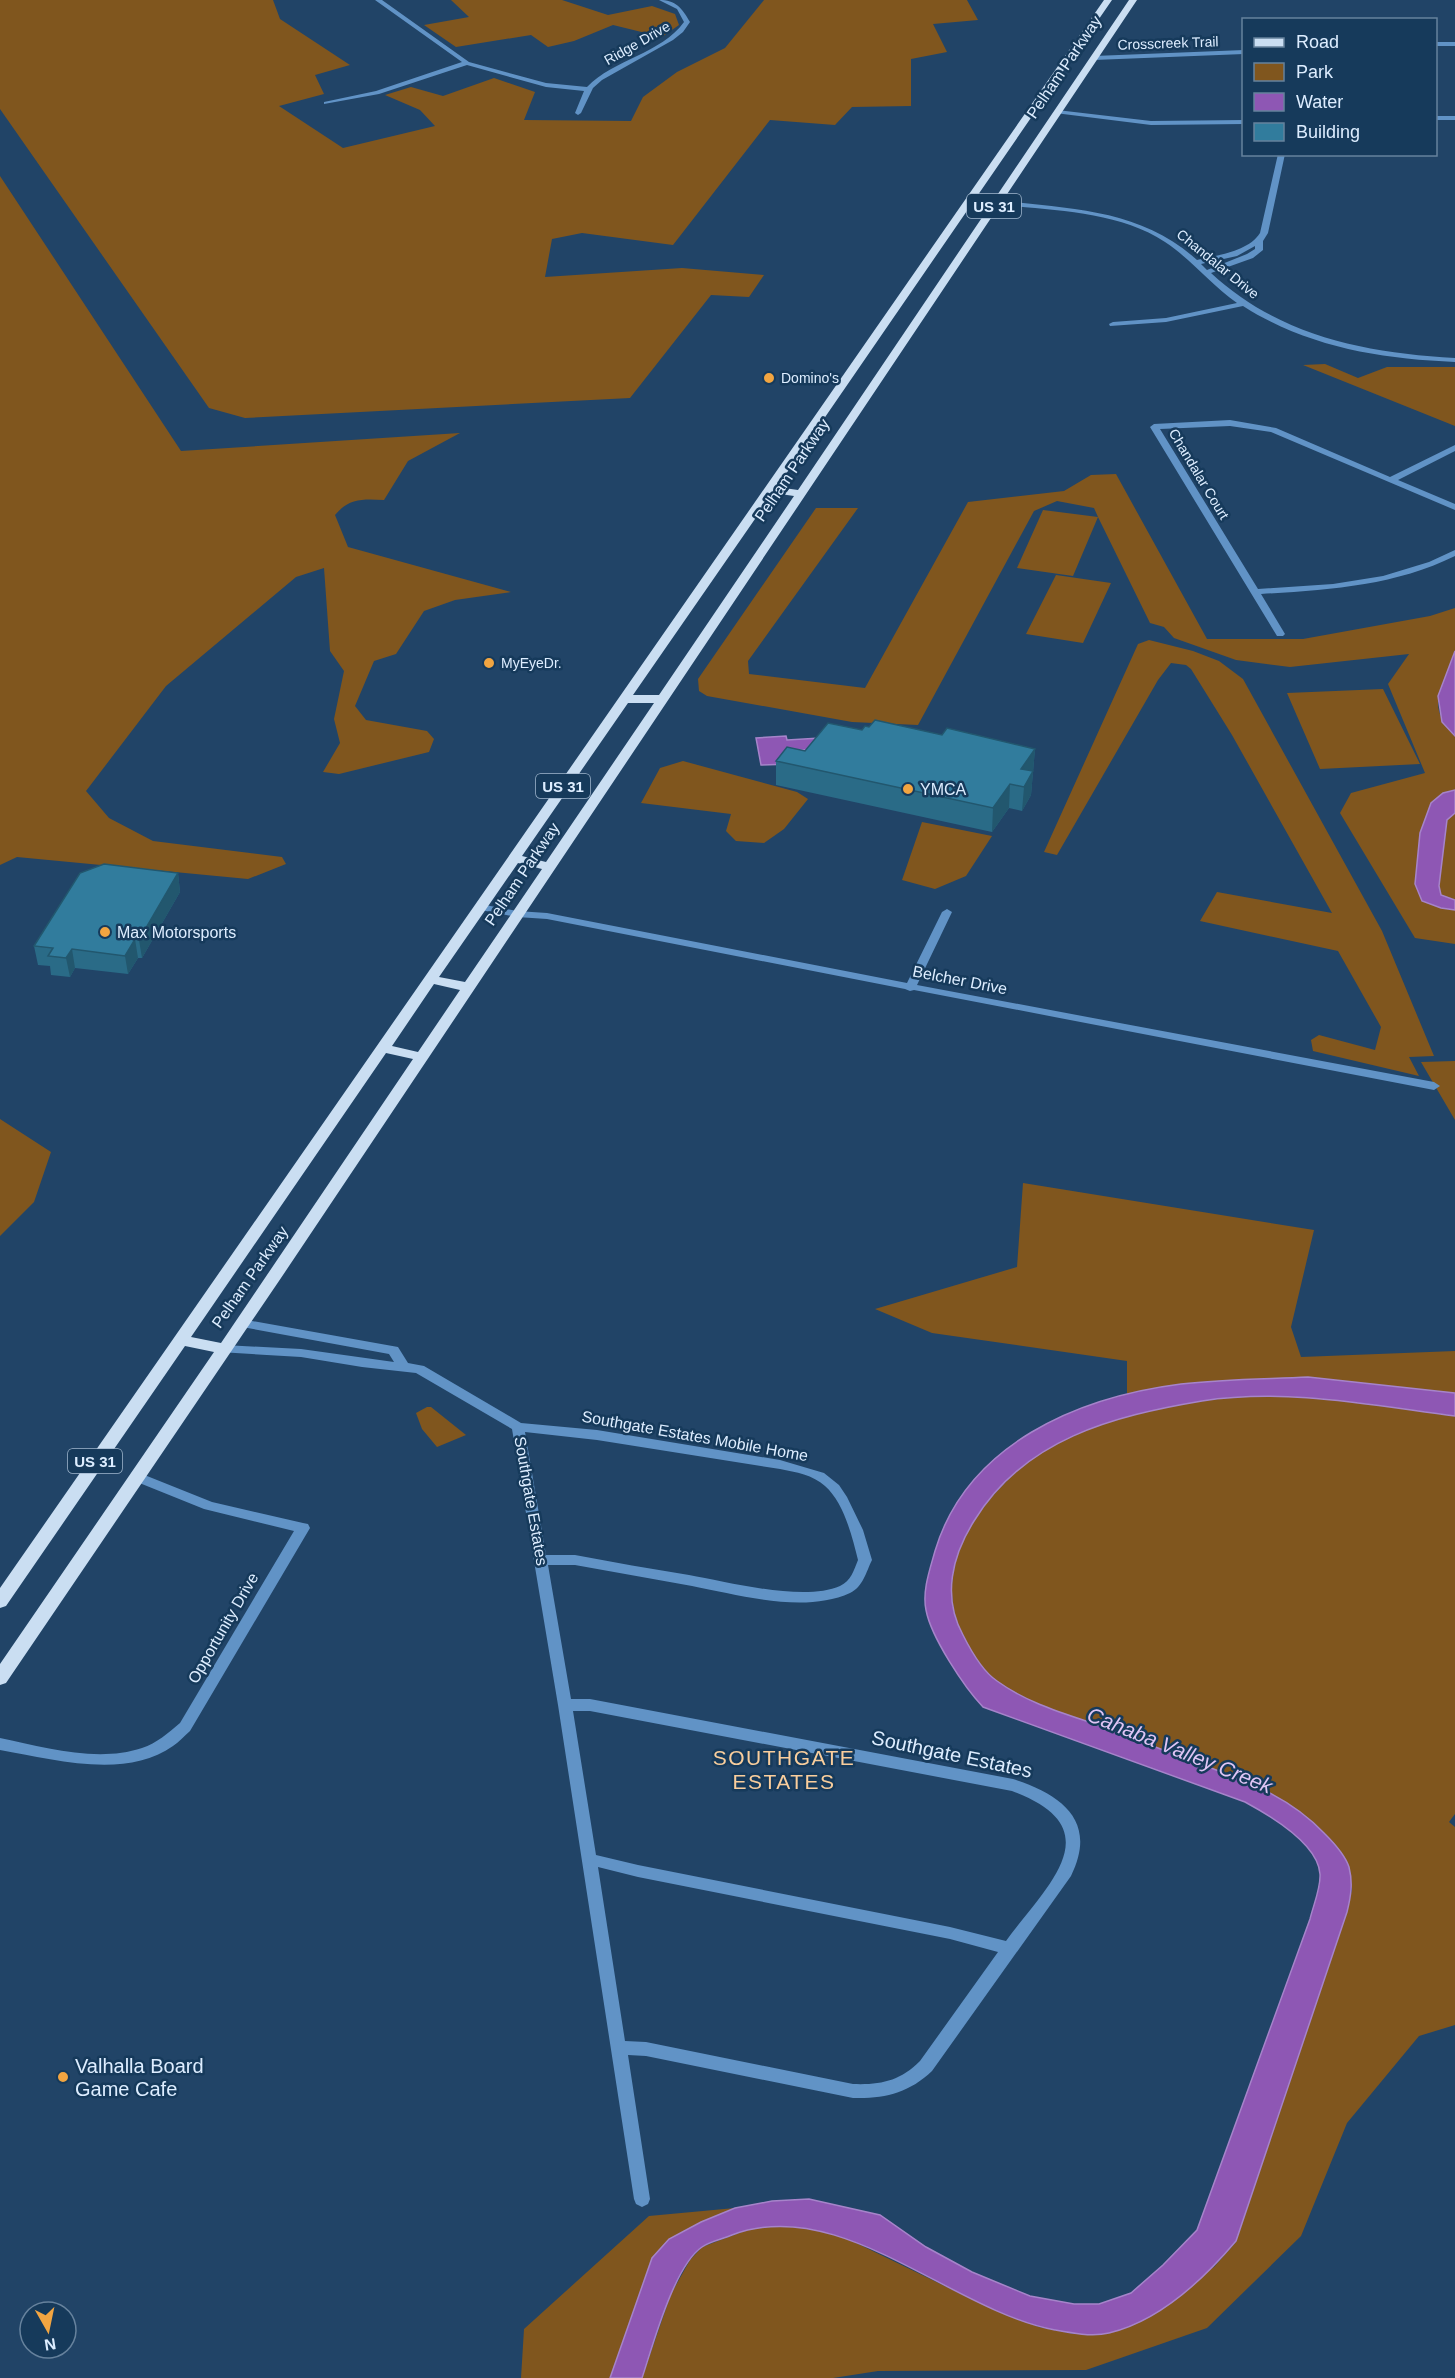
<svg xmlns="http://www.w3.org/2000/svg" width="1455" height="2378" font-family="Helvetica,sans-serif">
<rect width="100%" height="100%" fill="#214467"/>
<path fill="#80561e" d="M0,0H273L280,19L350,65L315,75L324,94L279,106L343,148L435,126L420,110L385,95L411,87L443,96L494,78L535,92L524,120L631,121L643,97L677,72L725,48L764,0H967L978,20L933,24L947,52L911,59V106L852,107L835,125L770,120L673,245L582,233L552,239L545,277L682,268L764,275L749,297L711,295L630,398L245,418L209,408L0,109Z
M451,0H562L608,15L652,6L675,14L679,25L662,37L613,25L574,41L548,47L531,35L456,47L424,25L469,17Z
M0,176L181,451L460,433L408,461L384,500C363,499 349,498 335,515L348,547L511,592L455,600L424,611L396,654L374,661L355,706L366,720L427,731L434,739L429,752L339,774L323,772L340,743L334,719L344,671L330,651L324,568L296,577L166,686L86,791L109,818L153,841L282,857L286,864L248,879L17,857L0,865Z
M1325,364L1358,378L1387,367H1455V426L1303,365Z
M1116,474L1207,639H1303L1430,616L1455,608C1455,622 1455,637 1455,651C1449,688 1420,699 1455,736V790L1443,793L1431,803L1441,908L1455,910V944L1415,938L1340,813L1351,793L1425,773L1388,684L1409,654L1290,667L1236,660L1174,638L1164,627L1150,623L1098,517L1073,576L1017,568L1043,510L1098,517L1094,508L1057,501L1034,511L918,725L852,722L707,696L699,691L698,679L816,508H858L748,661L749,674L865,688L968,502L1064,491L1091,475Z
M1056,575L1111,583L1083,643L1026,634Z
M1149,640L1193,651L1219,661L1243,679L1382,931L1434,1056L1409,1057L1419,1076L1313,1051L1311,1040L1319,1035L1375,1050L1381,1027L1338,951L1200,921L1217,892L1332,913L1232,735L1191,669L1186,665L1171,663L1158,680L1057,855L1044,852L1138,644Z
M1383,689L1420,764L1320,769L1287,693Z
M683,761L797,792L808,799L784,829L764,843L736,841L726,831L731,814L641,803L660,768Z
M1455,813V900L1441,895L1439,886L1447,820Z
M922,822L992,836L966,876L935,889L902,880Z
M1455,1061V1120L1421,1062Z
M0,1119L51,1152L34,1202L0,1236Z
M1023,1183L1314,1230L1291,1327L1301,1357L1455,1351V1395L1181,1384L1127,1394V1361L932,1333L875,1309L1017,1267Z
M1262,1395L1312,1396L1455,1416V1814L1449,1822L1455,1827V2025L1419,2036L1347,2123L1301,2236L1207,2328L1086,2370L878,2371L833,2378H642L671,2294L690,2260L702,2247L747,2230L765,2226L807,2227L848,2239L990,2308L1039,2327L1074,2334H1108L1214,2267L1236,2242L1347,1912L1352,1889L1332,1842L1036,1704C1023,1696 1004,1689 993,1678C932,1616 943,1549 999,1489C1017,1470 1035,1454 1059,1441C1121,1410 1194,1400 1262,1395Z
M427,1407H431L466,1435L437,1447L422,1429L416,1413Z
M735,2208L701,2222L652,2258L610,2378H521L524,2329L649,2216Z"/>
<path fill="#8e57b4" stroke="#a684ca" stroke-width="1.5" d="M1455,651V736L1442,722L1438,696Z
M786,736L787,740L820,738L822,749L789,751L791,764L761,765L756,738Z
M1455,790V813L1447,820L1439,886L1441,895L1455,900V910L1441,908L1422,901L1415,884L1420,833L1431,803L1443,793Z
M1308,1377L1455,1393V1416C1370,1405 1287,1388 1202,1401C1113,1416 1024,1439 974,1521C952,1556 942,1597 963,1635C971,1651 982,1671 997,1681C1026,1702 1059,1712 1092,1723C1125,1735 1157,1748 1190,1760C1241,1780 1286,1793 1325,1834C1334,1843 1345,1855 1349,1867C1353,1883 1351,1896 1347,1912L1236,2241C1203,2280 1160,2321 1109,2333C1092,2337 1071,2333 1055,2330C950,2310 840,2194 732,2235C723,2239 710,2241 702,2247C674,2266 653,2345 642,2378H610L652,2258L669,2239L701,2222L735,2208L772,2201L809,2199L880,2215L926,2247L972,2272L1030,2296L1074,2304H1099L1131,2293L1163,2265L1197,2230L1310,1919C1313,1906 1321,1888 1320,1874C1318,1843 1269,1815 1245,1802L983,1707C964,1687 931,1637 926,1610C922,1591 930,1569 935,1551C967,1444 1078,1397 1181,1384C1223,1379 1266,1379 1308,1377Z"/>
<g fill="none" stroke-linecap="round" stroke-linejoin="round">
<path fill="#6193c6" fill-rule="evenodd" d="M375,0H382L469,62L546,83L587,87C614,59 661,54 684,22L677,9L659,0C676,0 682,8 690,22L683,32L673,40L602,80L593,88L581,113L578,115L575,113L584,91L546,87L467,65L379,94L324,104V102L376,91L462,62Z
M1057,110L1151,121L1244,120V124L1151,125L1055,113L1054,112Z
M1436,116H1455V120H1436Z
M1278,154H1285L1268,233L1263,241V250L1253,258L1211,273C1279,336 1365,353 1455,358V362C1380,359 1307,347 1243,306L1166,322L1110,326L1109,324L1113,322L1166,318L1237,303C1210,284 1192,260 1165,242C1117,210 1051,211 996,204L992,202L996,200C1068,209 1140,208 1197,260C1217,255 1248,252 1260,233ZM1255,246V249L1247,254L1207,270L1201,264L1237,256Z
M1230,420L1276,428L1390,477L1455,445V451L1398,480L1455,504V510L1271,432L1230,426L1160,429L1258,589L1333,584L1383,576L1429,562L1455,550V556C1394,586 1328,590 1261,594L1285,634L1283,636H1277L1150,427L1154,424Z
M480,904L517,911L547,913L907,983L942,912L947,909L952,912L917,985L1434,1082L1440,1086L1434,1090L914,990L910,991L905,989L547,919L517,917L476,909L475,907Z
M241,1319L398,1347L408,1363L424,1366L521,1423L597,1430L780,1460L824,1473L839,1485L847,1497L863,1530L872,1560C866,1572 863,1587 850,1593C804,1614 739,1595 692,1586C653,1579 614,1572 575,1565H548L571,1699H590L1013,1779C1062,1795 1098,1821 1071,1876L932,2071C909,2093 884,2099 853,2098L646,2056L628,2055L650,2199L648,2204L642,2207L636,2204L634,2199L558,1705L512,1429L416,1373L362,1367L301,1357L219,1352L218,1349L219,1346L224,1345L301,1349L394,1362L389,1354L237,1326L235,1323ZM525,1432L597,1440L780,1469C796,1472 813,1475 825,1486C844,1503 852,1536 858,1560C854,1570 851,1581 840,1586C804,1602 728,1582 689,1575C651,1569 613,1562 575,1555H546ZM573,1711H590L1012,1791C1114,1829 1047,1885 1006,1941L950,1927L638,1865L596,1855ZM598,1867L638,1877L950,1939L998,1952L920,2061C900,2081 881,2085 853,2084L646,2042L625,2041Z
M137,1472L212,1502L303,1523L308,1524L310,1528L190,1731C184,1736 179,1742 173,1746C126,1780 52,1759 0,1750V1738C44,1747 97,1763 142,1748C157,1743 168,1733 180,1723L294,1531L204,1509L132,1480L130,1477L132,1474Z"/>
<path fill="#6193c6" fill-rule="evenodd" d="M1436,42H1455V46H1436Z
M1244,50V54L1094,60L1091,58L1094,56Z"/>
<path fill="#cadef2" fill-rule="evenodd" d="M1104,0H1112L777,487L798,490L1129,0H1137L281,1278L6,1683L0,1685V1664L214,1352L185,1346L6,1606L0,1608V1588ZM773,493L794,496L659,695H633ZM628,703H654L546,862L522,856ZM518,863L542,869L465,982L439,977ZM434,984L460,990L418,1052L392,1046ZM386,1053L413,1059L221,1343L191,1337Z"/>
</g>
<path fill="#2a6b87" d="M862,730L942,735L1035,749L1031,795L1022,811L1009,808L992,832L776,785V761L805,751Z
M178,873L180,892L142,958H138L128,974L75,968L70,977L51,975L50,966L38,965L34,946Z"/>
<path fill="#22576e" d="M1035,749L1031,795L1022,811L1024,787L1021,769Z
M1010,784L1009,808L992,832L993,808Z
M178,873L180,892L142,958L139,940Z
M135,939L138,958L128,974L125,956Z
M72,949L75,968L70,977L66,958Z"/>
<path fill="#317c9d" stroke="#22576e" stroke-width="1.5" d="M875,720L942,735L947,728L1035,749L1021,769L1033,771L1024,787L1010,784L993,808L776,761L787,747L805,751L828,723L862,730L865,726L869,727Z
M104,864L178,873L139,940L135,939L125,956L72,949L66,958L48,956L53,948L34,946L80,873Z"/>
<g fill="#f2a541" stroke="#163a5b" stroke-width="2">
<circle cx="769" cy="378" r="6"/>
<circle cx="489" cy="663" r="6"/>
<circle cx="908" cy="789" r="6"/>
<circle cx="105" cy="932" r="6"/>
<circle cx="63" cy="2077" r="6"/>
</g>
<g text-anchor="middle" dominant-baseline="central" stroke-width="5" stroke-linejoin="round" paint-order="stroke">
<g font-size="14" fill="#ddedff" stroke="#163a5b">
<text transform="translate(637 43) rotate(-30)">Ridge Drive</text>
<text transform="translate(1168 43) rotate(-2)">Crosscreek Trail</text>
<text transform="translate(1218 264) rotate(39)">Chandalar Drive</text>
<text transform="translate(1199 474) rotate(59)">Chandalar Court</text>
</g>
<g font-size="14" fill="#ddedff" stroke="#163a5b" text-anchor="start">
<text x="781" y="378">Domino's</text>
<text x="501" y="663">MyEyeDr.</text>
</g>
<g fill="#163a5b" stroke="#a1b7ce" stroke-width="1.5">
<rect x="967" y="194" width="54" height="24" rx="4.5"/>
<rect x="536" y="774" width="54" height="24" rx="4.5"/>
<rect x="68" y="1449" width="54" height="24" rx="4.5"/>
</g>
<g font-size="15" font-weight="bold" fill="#ddedff">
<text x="994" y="206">US 31</text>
<text x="563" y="786">US 31</text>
<text x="95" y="1461">US 31</text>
</g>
<g font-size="16" fill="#ddedff" stroke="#163a5b">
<text transform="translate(1064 67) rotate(-56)">Pelham Parkway</text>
<text transform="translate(792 470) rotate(-56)">Pelham Parkway</text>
<text transform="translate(522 874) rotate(-56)">Pelham Parkway</text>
<text transform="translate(960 980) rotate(11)">Belcher Drive</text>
<text transform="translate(250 1277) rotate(-55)">Pelham Parkway</text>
<text transform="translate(695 1436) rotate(10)">Southgate Estates Mobile Home</text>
<text transform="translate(531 1501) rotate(80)">Southgate Estates</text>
<text transform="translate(223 1628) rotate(-60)">Opportunity Drive</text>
</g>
<g font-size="16" fill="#ddedff" stroke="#163a5b" text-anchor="start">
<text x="920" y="789">YMCA</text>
<text x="117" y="932">Max Motorsports</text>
</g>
<g font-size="20" fill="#ddedff" stroke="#163a5b">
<text transform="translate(952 1754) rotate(12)">Southgate Estates</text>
</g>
<g font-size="20" fill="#ddedff" stroke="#163a5b" text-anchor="start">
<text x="75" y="2066">Valhalla Board<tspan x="75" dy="23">Game Cafe</tspan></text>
</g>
<g font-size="21" font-style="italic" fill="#dfc5f5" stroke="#163a5b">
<text transform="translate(1180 1750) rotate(22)">Cahaba Valley Creek</text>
</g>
<g font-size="21" letter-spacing="1.5" fill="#f9ce9d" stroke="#163a5b">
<text x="784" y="1757">SOUTHGATE<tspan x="784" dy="24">ESTATES</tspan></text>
</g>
</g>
<rect x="1242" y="18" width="195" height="138" fill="#163a5b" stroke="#66829d" stroke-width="1.5"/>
<rect x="1254" y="38" width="30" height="9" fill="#cadef2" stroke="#66829d" stroke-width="1.5"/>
<text x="1296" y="48" font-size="18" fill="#ddedff">Road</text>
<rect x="1254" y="63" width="30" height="18" fill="#80561e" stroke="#66829d" stroke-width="1.5"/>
<text x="1296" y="78" font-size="18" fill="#ddedff">Park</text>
<rect x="1254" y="93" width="30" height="18" fill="#8e57b4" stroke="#66829d" stroke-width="1.5"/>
<text x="1296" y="108" font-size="18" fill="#ddedff">Water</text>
<rect x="1254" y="123" width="30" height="18" fill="#317c9d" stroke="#66829d" stroke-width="1.5"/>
<text x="1296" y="138" font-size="18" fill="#ddedff">Building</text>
<g transform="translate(48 2330) rotate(171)"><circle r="28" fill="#163a5b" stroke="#66829d" stroke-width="1.5"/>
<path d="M0-4.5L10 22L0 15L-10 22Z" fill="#f2a541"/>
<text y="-9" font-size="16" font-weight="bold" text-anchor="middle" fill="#ddedff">N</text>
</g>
</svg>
